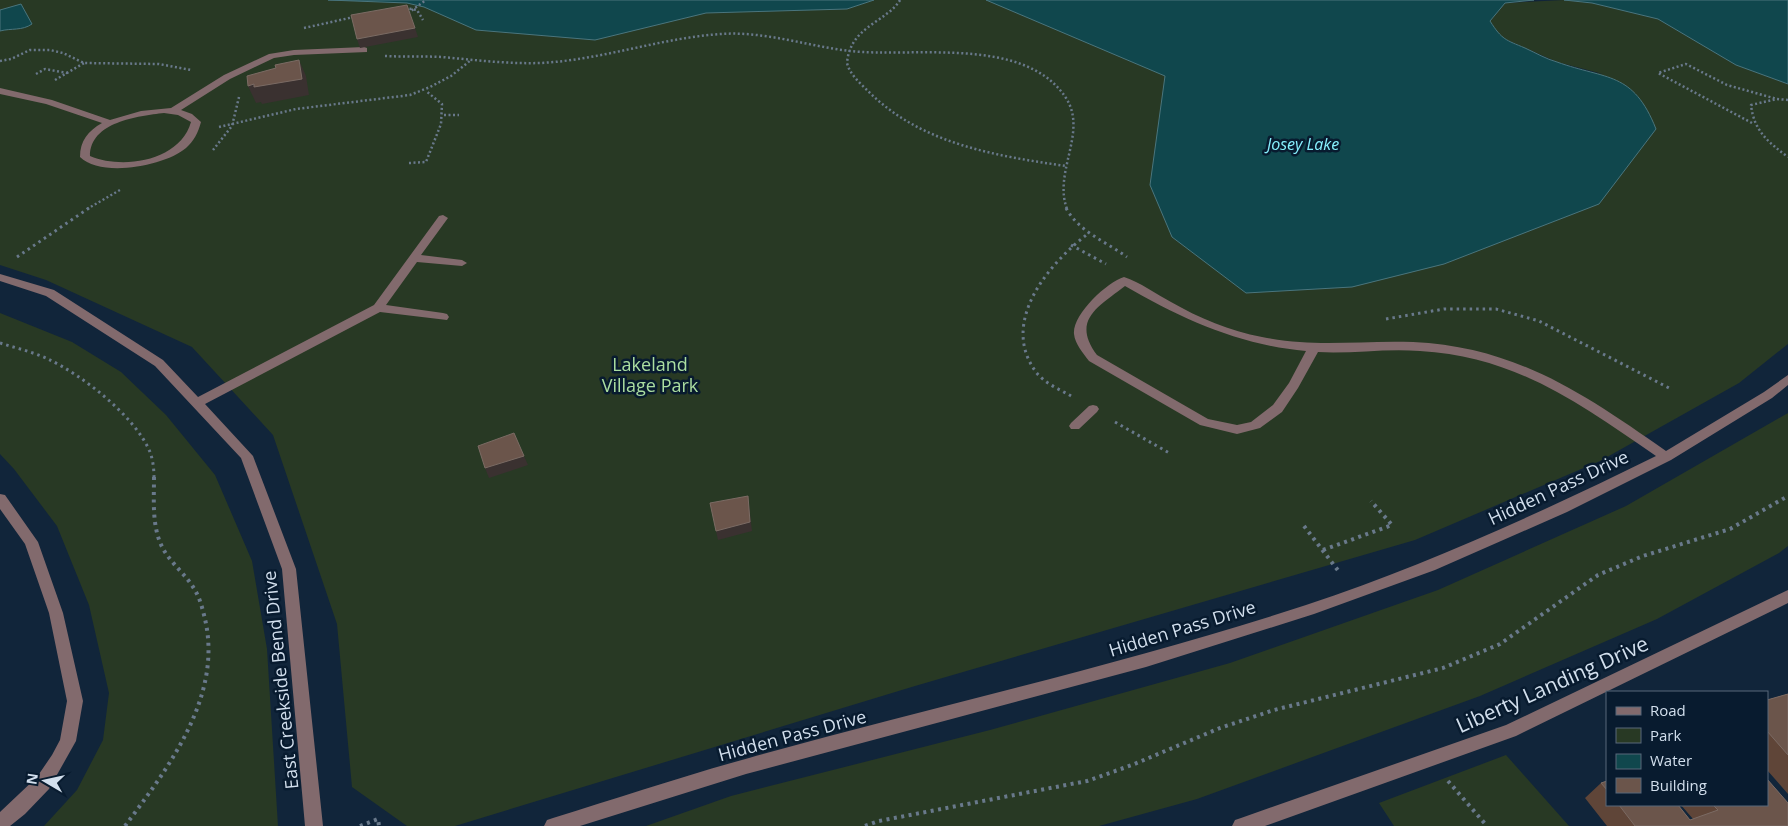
<svg xmlns="http://www.w3.org/2000/svg" width="1788" height="826" font-family="'Open Sans',sans-serif">
<rect width="100%" height="100%" fill="#11253a"/>
<path fill="#283924" d="M0,0H1102L1603,74L1557,62L1500,37L1490,21L1505,3L1564,0L1592,3L1658,19L1736,65L1788,84V344L1739,383L1600,461L1415,540L915,686L455,826H407L352,787L337,624L273,435L192,347L46,280L0,265Z
M0,313L72,342L121,372L166,415L215,475L252,561L267,649L278,826H44L77,790L103,740L109,693L89,605L57,526L14,469L0,454Z
M1788,413V546L1779,553L1657,619L1480,696L1197,799L1099,826H646L731,796L990,730L1230,663L1438,590L1626,506Z
M1506,755L1569,826H1394L1379,803Z"/>
<path fill="#10474d" stroke="#4a757d" d="M328,0H874L847,9L706,13L595,40L476,30L424,7L407,3Z
M986,0H1534L1505,3L1490,21C1502,40 1506,40 1525,48C1536,53 1546,59 1557,62C1607,80 1633,71 1656,129L1599,204L1444,264L1352,287L1246,293L1172,237L1150,185L1165,76Z
M1564,0H1788V84L1736,65L1658,19L1592,3Z
M21,4L32,24C22,31 11,28 0,31V10Z"/>
<g fill="none" stroke-linecap="round" stroke-linejoin="round">
<path stroke="#69798b" stroke-width="2.5" stroke-dasharray="2 2.5" stroke-linecap="butt" d="M900,0C887,22 850,26 847,63C850,75 861,84 870,93C922,144 996,156 1066,166
M405,8L417,10L423,20
M408,13L426,0
M304,28L354,17
M385,56C404,57 423,56 442,57C475,60 507,64 540,63C602,60 660,38 721,34C765,31 807,46 850,51C913,58 1025,35 1066,98C1088,132 1053,172 1067,209
M0,61L11,59L30,50H50L63,53L84,63L159,64L191,70
M36,74L45,69L67,73
M55,80L84,63
M1788,100L1777,99L1751,105C1754,131 1768,142 1788,157
M444,115H459
M1752,123L1658,73L1686,64L1727,85L1777,99
M219,127L296,109L410,95L430,87L451,76L471,60
M213,150L232,126L239,97
M409,163L426,162L441,124L442,104L426,91
M87,209L120,190"/>
<path stroke="#69798b" stroke-width="3" stroke-dasharray="2.5 4" stroke-linecap="butt" d="M1066,208C1079,232 1105,241 1127,257
M1071,245L1106,264
M17,257L89,208
M1386,319L1444,309H1496L1539,321L1671,389
M0,343C16,348 33,352 48,359C82,375 135,416 150,452C153,460 154,469 154,478
M1071,396C1059,389 1044,383 1036,372C999,322 1049,263 1089,233
M1115,422L1171,454"/>
<path stroke="#69798b" stroke-width="4" stroke-dasharray="3 4.5" stroke-linecap="butt" d="M1304,526L1340,573
M1323,550L1392,525L1371,501
M1448,781L1487,826
M125,826C168,768 223,697 205,619C203,611 201,602 197,594C190,579 176,568 167,555C151,533 154,503 154,477
M360,826L378,819L379,826
M865,826L879,821L1087,781L1132,765L1220,728L1274,710L1443,668L1500,644L1598,575L1643,556L1730,529L1788,496"/>
<path fill="#826a6d" fill-rule="evenodd" d="M364,47L367,48V52L294,55L274,58L230,79L181,110L192,114L201,122C198,133 194,141 186,148C165,166 101,178 80,157C80,141 88,131 102,123L46,104L0,94V88L52,100L110,120L141,111L171,108L224,75L269,54L294,50ZM164,113L178,115L191,122C180,161 123,170 90,156C90,122 138,116 164,113Z
M443,215L448,218L421,255L462,260L467,263L462,266L417,262L386,305L443,313L447,314L449,317L447,320L380,312L205,404L253,456L296,569L323,826H305L282,569L241,458L155,366L46,296L0,281V274L54,290L163,360L198,397L374,305L439,216Z
M1124,277C1140,282 1156,294 1171,302C1199,318 1230,331 1262,337C1316,348 1361,340 1413,342C1517,347 1584,394 1666,451L1764,392L1788,375V385L1772,398L1671,460L1567,512L1435,570L1314,614L1146,667L746,774L580,826H544L547,820L553,818C618,798 683,776 749,758C934,706 1123,665 1306,605C1427,565 1542,512 1656,456C1579,403 1517,357 1420,351C1386,348 1352,354 1318,352L1298,388L1282,412L1260,428L1237,434L1200,425L1089,361C1083,353 1075,344 1074,334C1072,315 1107,282 1124,277ZM1125,286C1182,319 1239,345 1306,351L1289,383L1273,405L1251,422L1237,425L1208,419L1097,355C1071,320 1098,307 1125,286Z
M1093,405L1097,406L1099,409L1097,412L1079,429H1071L1069,426L1071,423L1089,406Z
M0,494L5,495L38,542L63,613L83,701L76,741L49,789L25,814L10,826H0V812L37,777L52,755L60,740L67,701L49,613L25,544L0,509Z
M1788,590V603L1516,736L1265,826H1232L1235,820L1241,818L1506,725Z"/>
</g>
<path fill="#5f4538" d="M1788,694V794L1767,770V700Z
M1607,781V805H1678L1690,820L1693,819L1681,805H1767L1788,826H1607L1585,798L1601,783Z"/>
<path fill="#3a3130" d="M415,28L418,37L360,48L357,39Z
M299,60L306,76L309,95L262,104L261,102L256,103L248,86Z
M524,456L528,465L489,478L485,468Z
M748,496L752,531L718,540L716,531Z"/>
<path fill="#6b554b" stroke="#7b6b64" d="M407,5L415,28L357,39L351,15Z
M299,60L302,79L254,87V84L248,86L247,76L276,68L275,65Z
M514,433L524,456L485,468L478,446Z
M748,496L750,522L716,531L710,503Z
M1788,694V755L1767,731V700Z
M1767,779L1788,803V826H1635L1619,805H1678L1690,820L1718,810L1713,805H1767Z
M1607,781V790L1601,783Z"/>
<g text-anchor="middle" dominant-baseline="central" stroke-width="5" stroke-linejoin="round" paint-order="stroke">
<g font-size="16" font-style="italic" fill="#87f0fe" stroke="#081b2f">
<text x="1303" y="144">Josey Lake</text>
</g>
<g font-size="18" fill="#abdea0" stroke="#081b2f">
<text x="650" y="364">Lakeland<tspan x="650" dy="21">Village Park</tspan></text>
</g>
<g font-size="18" fill="#d2dfed" stroke="#081b2f">
<text transform="translate(1558 487) rotate(-25)">Hidden Pass Drive</text>
<text transform="translate(1182 628) rotate(-17)">Hidden Pass Drive</text>
<text transform="translate(280 680) rotate(-96)">East Creekside Bend Drive</text>
<text transform="translate(792 735) rotate(-15)">Hidden Pass Drive</text>
</g>
<g font-size="21" fill="#d2dfed" stroke="#081b2f">
<text transform="translate(1552 684) rotate(-24)">Liberty Landing Drive</text>
</g>
</g>
<rect x="1606" y="691" width="162" height="115" fill="#081b2f" stroke="#59697b"/>
<rect x="1616" y="707" width="25" height="8" fill="#826a6d" stroke="#59697b"/>
<text x="1650" y="716" font-size="15" fill="#d2dfed">Road</text>
<rect x="1616" y="728" width="25" height="15" fill="#283924" stroke="#59697b"/>
<text x="1650" y="741" font-size="15" fill="#d2dfed">Park</text>
<rect x="1616" y="754" width="25" height="15" fill="#10474d" stroke="#59697b"/>
<text x="1650" y="766" font-size="15" fill="#d2dfed">Water</text>
<rect x="1616" y="778" width="25" height="15" fill="#6b554b" stroke="#59697b"/>
<text x="1650" y="791" font-size="15" fill="#d2dfed">Building</text>
<g transform="translate(45 781) rotate(279)" stroke="#081b2f" stroke-width="4" paint-order="stroke">
<path d="M0-4L9 19L0 12L-9 19Z" fill="#d2dfed"/>
<text y="-8" font-size="14" font-weight="bold" text-anchor="middle" fill="#d2dfed">N</text>
</g>
</svg>
